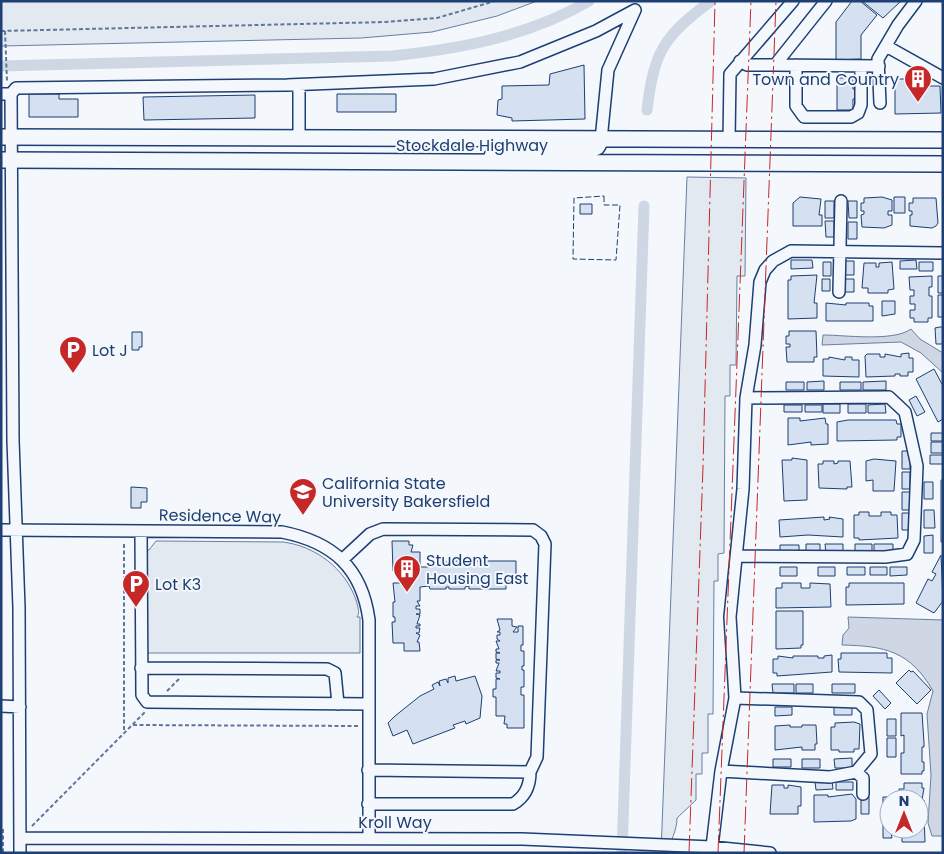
<svg xmlns="http://www.w3.org/2000/svg" width="944" height="854" font-family="Poppins,sans-serif">
<rect width="100%" height="100%" fill="#f4f7fb"/>
<path fill="#e3e9f0" stroke="#687fa3" d="M1,1H537L497,16L432,32L361,38L1,46Z
M687,177L746,178L745,276H737L736,365H730V396H725L724,553L718,554V581H714L713,714H708V753H702V774H696V800L677,818C677,831 670,840 669,853H661Z
M156,541L283,542C315,546 345,568 356,600C358,607 360,613 357,617H360V653H147L146,550H149Z"/>
<path fill="#cfd7e4" stroke="#687fa3" d="M911,329L920,339L943,353V373L921,353L901,342L822,345L823,335C845,335 893,342 911,329Z
M848,617L943,620V836H932L928,823L931,775L927,714L933,691C910,651 885,646 842,645L843,635L849,628Z"/>
<g fill="none" stroke-linecap="round" stroke-linejoin="round">
<path stroke="#cfd7e4" stroke-width="11" d="M1,66L392,56C460,49 529,36 589,1
M647,110C654,51 664,36 711,1
M622,853L644,206"/>
</g>
<path fill="#d5e0f0" stroke="#1d3f73" d="M852,1H860L877,15L861,35V59L836,60V22Z
M862,1H901L883,18Z
M584,65L585,119L512,121V118L497,115L498,100L502,99V86L549,85L550,74Z
M837,78H853V89H858V99H853V110H837Z
M895,79H914V82H929L930,86H940L941,113L895,114Z
M29,94H59V99H78V117H29Z
M337,94H396V112H337Z
M255,95V118L144,120L143,97Z
M800,197L821,199L819,215H822V226H793V203Z
M882,197L892,200V211H888V215H892V225L884,228L862,227L861,215L864,214V211H861V203H864V198Z
M894,197H905V213H894Z
M913,198H936L938,223L936,226L932,228L910,226V215H912V211H909V203H913Z
M825,201H834V218H825Z
M848,201H857V218H849Z
M580,204H592V214H580Z
M825,221H834V237H826Z
M848,222H857V239H848Z
M791,260H812L813,268L791,269Z
M916,260L917,269H900V261Z
M845,261H854V275H845Z
M823,262H831V276H823Z
M892,262L894,289L888,290V293H868V288H862L864,263H876V267H879V263Z
M919,262H933V271H919Z
M817,275L814,303H817V318L788,319V280H791V276Z
M932,276V287H929V296H932V318H928V322H914V318H910V310H915V304H910V296H914V290H910L909,277Z
M938,276H943V293H938Z
M822,279H830V291H822Z
M845,279H854V292H845Z
M938,295H943V317H938Z
M882,301H895V314L882,316Z
M826,303L846,305V303H869V306H873V321H826Z
M940,327H943V344H936L935,328Z
M789,331H816L817,357H814V362H787L786,347H790V344H786V336H789Z
M132,332H142V347H139V350H132Z
M909,353V358H913V372H908V376H900V374H895V376L866,377L865,356L867,354H880V357H885V354L901,357V354Z
M829,357L845,360V357H852V360H859V377L823,376V359H829Z
M934,369L943,386V419L938,422L916,379Z
M824,381V390H807V382Z
M886,381V390H863V382Z
M786,382H804V390H786Z
M840,382H861V390H840Z
M916,396L925,412L917,416L909,400Z
M823,404H840V413H823Z
M848,404H866V413H848Z
M885,404L886,413H868V405Z
M784,405H802V412H784Z
M805,405H822V412H805Z
M788,418H800V421L825,418L826,424H828V444L811,445V442L788,445Z
M848,420H896L897,424H901V437H897V440L837,441V422Z
M931,433H943V441H931Z
M931,442H943V453H931Z
M902,451H910V469H902Z
M930,455H943V464H930Z
M792,458L807,460V500L784,501L782,460H792Z
M874,459L896,461L894,491H873V480L866,481V461Z
M823,461H834V464L838,463V461H850L852,487H847V489L819,488L818,464H823Z
M902,472H910V489H902Z
M941,480H943V542H941Z
M924,482H933V499H924Z
M131,487L147,488V502H141V508H131Z
M902,492H910L911,510H902Z
M924,510H934L935,528H924Z
M859,512H869V516H881V512H891V515H897L898,538L859,540V538H854V515H859Z
M902,513H911V530H902Z
M824,517V520L830,519L829,517L843,519V537L808,535L780,537L779,520Z
M933,535V553H924V536Z
M392,541H409V545H413L411,552H420V567H430V561H446V564H449V561H465V564H469V561H516V576H513L514,582L500,579V582L506,583V589H469V586L465,587V589H449V587H446V589H430L429,586L420,587V601H417L420,606H416V609H420V614H416L420,615L417,624H420V626H416V628H420L419,633H416L420,635L417,642H419L420,651H404V643H393L392,622H395V617H393V602H395L393,583H401V571H393Z
M806,544H820V553H806Z
M825,544H843V553H826Z
M855,544H872V553H855Z
M874,544H893V552H874Z
M780,545H799V553H780Z
M941,555L943,601L934,613L916,603L928,579L932,581L936,574L932,572Z
M780,567H797V576H780Z
M818,567H835V576H818Z
M847,567H865V575H847Z
M870,567H887V575H870Z
M890,567H907V575L890,576Z
M782,583H801V588H810V583L830,584L831,607L776,608V588H782Z
M849,583H904V604L846,605V587H849Z
M776,611H803V645H801V648L776,649Z
M497,619H512V626L517,627L513,632H518V626H523V645H521V651H524V666H522V670H524V687H521V695H524V728H507V724H504L505,716H496V697H493V689H496V679H500L496,678V673H500V671H496L499,663H496V660H500L496,659V653H500L496,652V649H499L496,641H500L497,639V635H500V632H497L500,630Z
M841,653H887V658H892V673L839,672L838,659H841Z
M832,655V672L777,676V673H773V659H778V656L793,658V656H818V658H824V656Z
M909,670L911,672L913,671L931,690L917,704L896,683Z
M455,676L456,681L475,676L482,696L480,718L466,724L465,721L453,725L455,728L413,744L407,730L393,736L388,723L395,716L420,696L434,689L432,685L438,682L440,686L439,681L446,679L448,683V678Z
M772,684H794V693H773Z
M796,684H813V693H796Z
M832,684H855V693H832Z
M879,690L891,703L885,709L873,696Z
M834,706H852V715H834Z
M775,707H792V715L775,716Z
M901,713H922L924,743V747H922V762H924V771H922V774H901V753H904V735L901,736Z
M887,719H896V736H887Z
M854,722L860,724L859,749H854V752H839V750H831V727H835V723Z
M790,725V727H802V725H816L817,744H815V750H802V747L775,750V726Z
M887,738H896V757H887Z
M852,758V768H835L834,759Z
M773,759H791V767H773Z
M802,759H820V768H802Z
M832,781L833,789L816,790L815,782Z
M836,782H853V790H836Z
M904,783H922V788H924L922,800H924V811H921V814H924L925,842H902V837H899L901,829H919V799H899V789H904Z
M772,785H784V788H788V785L801,787V806H798V814H770Z
M852,794L856,799V819L851,821L814,822V795H828V797Z
M861,797H869V814H861Z
M883,797H892L889,799V815H883Z
M883,821H889L892,838H883Z"/>
<g fill="none" stroke-linecap="round" stroke-linejoin="round">
<defs>
<path id="minor" d="M886,46L943,78
M740,61L747,65H775L826,1
M775,65L879,66
M796,65V106L804,117H851L858,113L861,105V66
M299,85V138
M1,94H11L16,88L287,85L434,79L520,62L596,31L635,10L608,70L601,140
M11,94L13,440L19,608L20,853
M880,103L878,59L898,25L916,1
M729,140L730,74L793,1
M839,292L841,201
M1,530L282,532C333,542 362,568 369,620V838
M141,532L142,695L147,702L369,704
M737,556L885,557L907,554L914,540L917,466L905,412L889,397L746,398
M342,560L370,534L383,529L533,530L541,536L545,544L537,757L530,772
M141,668L327,669L335,673L338,704
M1,706L20,707
M721,771L830,777L856,772L871,754L867,710L859,702L735,698
M856,772L863,778V794
M368,804H513C525,797 530,785 530,772L368,770
M20,838L522,839L712,847L770,853
M712,847L721,771L735,698L730,617L743,489L746,398L755,345L760,282L765,270L773,261L791,251L943,253"/>
<path id="major" d="M1,137L943,140
M492,156L510,152L587,151L597,147L601,140
M1,160L943,164"/>
</defs>
<use href="#minor" stroke="#1d3f73" stroke-width="14"/>
<use href="#major" stroke="#1d3f73" stroke-width="18"/>
<path stroke="#5e769c" stroke-width="2" stroke-dasharray="4 2.5" stroke-linecap="butt" d="M1,31L386,22L437,18L495,1
M5,31L7,81
M124,544V733
M167,691L179,679
M133,725L358,726
M32,826L145,712
M3,829V853"/>
<use href="#minor" stroke="#f4f7fb" stroke-width="11"/>
<use href="#major" stroke="#f4f7fb" stroke-width="15"/>
<path stroke="#1d3f73" stroke-width="1" stroke-dasharray="6 2.5" stroke-linecap="butt" d="M604,196V205H620L616,260L573,259L574,198Z"/>
<path stroke="#c62828" stroke-width="1" stroke-dasharray="18 4 2.5 4" stroke-linecap="butt" d="M689,853L703,467L715,1
M718,853L751,1
M744,853L776,1"/>
</g>
<defs>
<symbol id="building-pin" viewBox="-11 -11 22 30"><path d="M0 17L-7.5 6A9.5 9.5 0 1 1 7.5 6Z" fill="#c62828" stroke="#f4f7fb"/><path d="M-4-6H4V6H1V3H-1V6H-4ZM-2.5-4.3h1.7v1.8h-1.7ZM.8-4.3h1.7v1.8H.8ZM-2.5-1h1.7V.8h-1.7ZM.8-1h1.7V.8H.8Z" fill="#fff"/></symbol>
<symbol id="parking-pin" viewBox="-11 -11 22 30"><path d="M0 17L-7.5 6A9.5 9.5 0 1 1 7.5 6Z" fill="#c62828" stroke="#f4f7fb"/><path d="M-3.5-5.5H1a3.5 3.5 0 0 1 0 7H-1V5.5H-3.5ZM-1-3.4V-.6H.8a1.4 1.4 0 0 0 0-2.8Z" fill="#fff"/></symbol>
<symbol id="university-pin" viewBox="-11 -11 22 30"><path d="M0 17L-7.5 6A9.5 9.5 0 1 1 7.5 6Z" fill="#c62828" stroke="#f4f7fb"/><path d="M0-5L7-2L0 1L-7-2ZM-4 1L0 2.5L4 1V4Q0 6-4 4Z" fill="#fff"/></symbol>
</defs>
<g fill-rule="evenodd">
<use href="#building-pin" x="902" y="63" width="32" height="43"/>
<use href="#parking-pin" x="57" y="334" width="32" height="43"/>
<use href="#university-pin" x="287" y="476" width="32" height="43"/>
<use href="#building-pin" x="391" y="553" width="32" height="43"/>
<use href="#parking-pin" x="120" y="568" width="32" height="43"/>
</g>
<g text-anchor="middle" dominant-baseline="central" stroke-width="4" stroke-linejoin="round" paint-order="stroke">
<g font-size="16" fill="#1d3f73" stroke="#f4f7fb" text-anchor="start">
<text x="899" y="79" text-anchor="end">Town and Country</text>
<text x="92" y="350">Lot J</text>
<text x="322" y="483">California State<tspan x="322" dy="18">University Bakersfield</tspan></text>
<text x="426" y="560">Student<tspan x="426" dy="18">Housing East</tspan></text>
<text x="155" y="584">Lot K3</text>
</g>
<g font-size="16" fill="#1d3f73" stroke="#f4f7fb">
<text x="472" y="145">Stockdale Highway</text>
<text transform="translate(220 516) rotate(1)">Residence Way</text>
<text x="395" y="822">Kroll Way</text>
</g>
</g>
<rect width="944" height="854" fill="none" stroke="#1d3f73" stroke-width="5"/>
<g transform="translate(904 814)"><circle r="24" fill="#f4f7fb" stroke="#9eadc5"/>
<path d="M0-4L9 19L0 12L-9 19Z" fill="#c62828"/>
<text y="-8" font-size="14" font-weight="bold" text-anchor="middle" fill="#1d3f73">N</text>
</g>
</svg>
